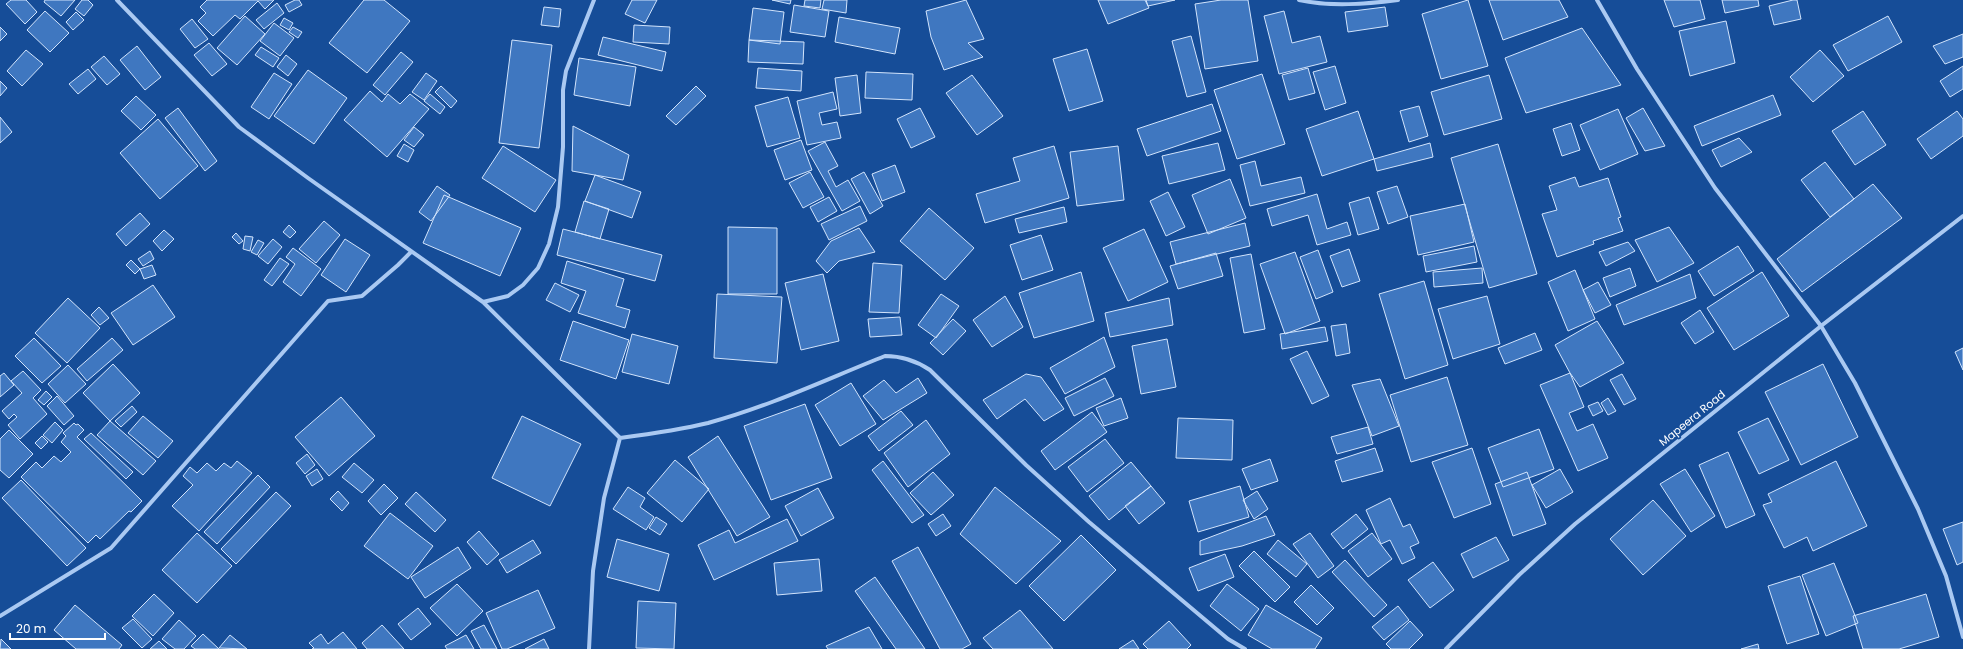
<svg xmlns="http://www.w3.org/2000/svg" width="1963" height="649" font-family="Poppins,sans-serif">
<rect width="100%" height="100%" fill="#164d98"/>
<path fill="#3f77c0" stroke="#d2e4fc" d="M11,0H26L37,12L25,24L6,4Z
M45,0H75L61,16L44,2Z
M82,0H88L93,5L84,16L75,9Z
M207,0H274L265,9L258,1L240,19L235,15L213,36L198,21L206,13L200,7Z
M295,0H299L302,5L289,12L285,5Z
M364,0H384L410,21L367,73L329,43Z
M632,0H657L645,23L625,14Z
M772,0H791L790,4Z
M805,0H821L820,8L804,6Z
M824,0H847L846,13L822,9Z
M966,0L984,39L968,43L983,57L944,70L931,37L926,11Z
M1098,0H1145L1149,8L1108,24Z
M1146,0H1175L1148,6Z
M1221,0H1248L1258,61L1205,69L1195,4Z
M1468,0L1488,66L1441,79L1422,14Z
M1489,0H1559L1568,17L1503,40Z
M1664,0H1700L1705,19L1674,27Z
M1722,0H1758L1759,6L1725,13Z
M1793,0H1797L1801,19L1774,25L1769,6Z
M277,3L284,13L264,29L256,20Z
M794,5L829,11L825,37L790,32Z
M544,7L561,9L559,27L541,25Z
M1385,7L1388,26L1348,32L1345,12Z
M753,8L784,12L780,44L749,40Z
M45,11L69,33L50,52L27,30Z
M1284,11L1292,43L1320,36L1327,62L1279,74L1264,16Z
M76,12L84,20L73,30L66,22Z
M245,16L265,34L237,65L217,48Z
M1888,16L1902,42L1848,71L1833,45Z
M839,17L900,28L895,54L835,42Z
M284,18L293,23L289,30L280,25Z
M192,19L208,39L195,48L180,29Z
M1726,21L1735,63L1690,76L1679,31Z
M274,23L294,38L280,56L260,41Z
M634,25L670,27L669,44L633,42Z
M0,27L7,34L0,41Z
M293,27L302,32L298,38L289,32Z
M1582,28L1621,85L1526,113L1505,58Z
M1963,34V57L1945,64L1933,46Z
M1191,36L1206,92L1187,97L1172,41Z
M603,37L666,52L662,71L598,55Z
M512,40L552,45L539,148L499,143Z
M749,40L804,42L803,64L748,62Z
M209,43L227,64L212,76L194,55Z
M137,46L161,77L145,90L120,60Z
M261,47L279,58L273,67L255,55Z
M1087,49L1103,101L1069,111L1053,59Z
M26,50L43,64L22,86L7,71Z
M1820,50L1844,76L1813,102L1790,77Z
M401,52L413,62L385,95L373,85Z
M286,55L297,64L288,76L277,67Z
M104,56L120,74L107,85L91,67Z
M579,58L636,67L630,106L574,95Z
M1335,66L1346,103L1325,110L1313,72Z
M1963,66V89L1950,97L1940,81Z
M758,68L802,71L801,91L756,88Z
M1308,68L1315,93L1289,100L1282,75Z
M88,69L96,79L78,94L69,84Z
M308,70L347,98L314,144L274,116Z
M866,72L913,74L912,100L865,98Z
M274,73L292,84L269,119L251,107Z
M426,73L437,81L424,100L412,92Z
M1262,74L1285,144L1237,159L1214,90Z
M857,75L861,113L840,116L835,78Z
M972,75L1003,116L977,135L946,93Z
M1489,75L1502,119L1444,135L1431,92Z
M0,81L7,88L0,96Z
M441,86L457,101L451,108L435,92Z
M696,86L706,96L676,125L666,116Z
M370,91L382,102L388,94L400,104L410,94L429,109L387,157L344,120Z
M833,92L837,109L819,113L822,125L837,122L841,138L807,145L797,101Z
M430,94L445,107L440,114L424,101Z
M1773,95L1781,115L1702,146L1694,126Z
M136,96L156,115L141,130L121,111Z
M788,97L800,138L767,147L755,106Z
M1212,104L1221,131L1147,156L1137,129Z
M1419,106L1428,136L1409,142L1400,111Z
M178,108L217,161L205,171L165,118Z
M920,108L935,137L911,148L897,119Z
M1643,108L1665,146L1645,151L1626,118Z
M1618,109L1638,154L1600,170L1580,125Z
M1358,111L1374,159L1322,176L1306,129Z
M1863,111L1886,145L1855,165L1832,131Z
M1957,111L1963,119V136L1931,159L1917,139Z
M0,117L12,132L0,143Z
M158,119L198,166L160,199L120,153Z
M1571,123L1580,150L1562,156L1553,129Z
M573,126L629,155L623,180L572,171Z
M414,127L424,135L414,147L404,140Z
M1739,138L1752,152L1721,167L1712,150Z
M801,140L812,170L785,180L774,150Z
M825,142L838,166L828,171L836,187L848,180L860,201L842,211L808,151Z
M1218,143L1225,170L1169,184L1162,156Z
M1430,143L1433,157L1377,171L1374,159Z
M404,144L414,150L408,162L397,156Z
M1498,144L1537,274L1489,288L1451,158Z
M503,146L556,180L535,212L482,178Z
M1054,146L1069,198L985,223L976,194L1020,181L1013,158Z
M1118,146L1124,200L1077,206L1070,152Z
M1255,161L1261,186L1301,177L1305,193L1250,206L1240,165Z
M1825,162L1854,199L1830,217L1801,180Z
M895,165L905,192L882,201L872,174Z
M810,172L824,197L803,208L789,183Z
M864,172L883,206L870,214L851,179Z
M595,175L641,192L632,218L585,201Z
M1575,177L1579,187L1608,178L1621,217L1618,218L1623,231L1593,241L1594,244L1557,257L1542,214L1557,210L1549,186Z
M1230,179L1246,218L1208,234L1192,195Z
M1873,184L1902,218L1802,292L1777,259Z
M437,186L450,195L431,221L419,212Z
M1397,186L1408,217L1388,224L1377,192Z
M1168,192L1185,227L1166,236L1150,201Z
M1317,194L1327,229L1347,222L1351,235L1317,245L1308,215L1272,226L1267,209Z
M444,195L521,228L500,276L423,243Z
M829,197L837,211L818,222L810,207Z
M1369,197L1379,229L1358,235L1349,203Z
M584,201L609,209L600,239L575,232Z
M1465,204L1474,242L1418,255L1410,216Z
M860,206L867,221L829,240L821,224Z
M1064,207L1067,222L1019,233L1015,219Z
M929,208L974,248L945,280L900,241Z
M140,213L150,224L126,246L116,234Z
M324,221L340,235L316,263L299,249Z
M1245,223L1250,246L1176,264L1170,242Z
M289,225L296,232L290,238L283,232Z
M728,227L777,228V294H728Z
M1669,227L1694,263L1657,282L1635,240Z
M859,228L875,252L839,261L827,273L816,261L831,241Z
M563,229L662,255L655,281L557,255Z
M1144,229L1168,282L1128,301L1103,248Z
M164,230L174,239L162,251L153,241Z
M236,233L243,241L239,244L232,237Z
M1041,235L1053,270L1022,280L1010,245Z
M245,236L253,237L250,251L243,249Z
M273,239L282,247L268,264L258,256Z
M345,239L370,255L346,292L321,275Z
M258,240L264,243L257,255L251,252Z
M1628,242L1635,251L1606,266L1599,252Z
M1474,246L1477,262L1426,272L1423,256Z
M1738,246L1754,271L1714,296L1698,271Z
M293,248L321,269L301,296L283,282L295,264L286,257Z
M1349,249L1360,281L1342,287L1330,256Z
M1318,250L1333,292L1316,299L1300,257Z
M150,251L154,259L143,266L138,259Z
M1295,252L1320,321L1285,334L1260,264Z
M1216,253L1223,276L1178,289L1170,266Z
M1251,254L1265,329L1244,333L1230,258Z
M280,258L289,264L272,286L264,280Z
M131,260L140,269L135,274L126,265Z
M567,261L624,279L616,306L630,310L625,328L578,313L586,291L561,283Z
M873,263L902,265L899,313L869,312Z
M152,265L156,275L144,279L140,269Z
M1482,268L1483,283L1434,287L1433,272Z
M1630,268L1636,286L1610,297L1603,278Z
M1575,270L1595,319L1568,331L1548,282Z
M1081,272L1094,321L1034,338L1019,293Z
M1762,272L1789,316L1734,350L1707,308Z
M823,274L839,341L801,350L785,283Z
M1690,274L1696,298L1624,325L1616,305Z
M1424,281L1448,365L1405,379L1379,294Z
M1598,282L1611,305L1595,313L1583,290Z
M555,283L579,295L570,312L546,300Z
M153,285L175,317L133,345L111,313Z
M717,294L782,297L777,363L714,358Z
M941,294L959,306L936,338L918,325Z
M1005,296L1023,327L992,347L973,320Z
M1487,296L1500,344L1453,359L1438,309Z
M68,298L100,328L67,363L35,333Z
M1169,298L1173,325L1110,337L1105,313Z
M99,307L109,318L100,325L91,315Z
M1700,310L1714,332L1695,344L1681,323Z
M900,317L902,335L870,337L868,319Z
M953,319L966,331L943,355L930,343Z
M573,321L629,340L616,379L560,360Z
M1597,321L1624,363L1580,387L1570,373L1555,345Z
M1346,324L1350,353L1336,356L1331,326Z
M1325,327L1328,341L1282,349L1280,334Z
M1535,333L1542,350L1505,364L1498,348Z
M632,334L678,346L669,384L622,372Z
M1104,337L1115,367L1065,394L1050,368Z
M34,338L61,366L42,383L15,356Z
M112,338L123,350L87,381L77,369Z
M1167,339L1176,387L1141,394L1132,346Z
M1963,348V370L1955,352Z
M1307,351L1329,396L1312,404L1290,359Z
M113,364L140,393L110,421L83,393Z
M1823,364L1858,437L1801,465L1765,392Z
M68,365L86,384L65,403L48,384Z
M23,371L41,390L33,398L47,414L20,439L8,425L17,417L14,414L9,419L2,411L22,393L11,381Z
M4,373L14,385L0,397V376Z
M1570,373L1584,407L1569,413L1577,431L1593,424L1608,458L1578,471L1540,385Z
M1026,374L1041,377L1064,409L1044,421L1025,399L997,419L983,400Z
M1622,374L1636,399L1624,405L1610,380Z
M1447,377L1468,445L1411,462L1390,395Z
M918,378L927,393L883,420L863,396L884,380L896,393Z
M1105,378L1114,396L1074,416L1065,398Z
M1380,379L1399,426L1372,436L1352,385Z
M851,383L876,424L840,446L815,405Z
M46,391L52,397L44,405L38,400Z
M57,396L74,416L64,425L47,406Z
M341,397L375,436L329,476L295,437Z
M1121,398L1128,418L1104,426L1096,408Z
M1608,398L1616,411L1608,415L1601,403Z
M1598,402L1603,411L1593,416L1588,406Z
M805,404L832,478L771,500L744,426Z
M132,406L137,412L121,427L115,421Z
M901,411L913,425L879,451L868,436Z
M1092,412L1107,432L1055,470L1041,451Z
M143,416L173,441L158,458L128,433Z
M522,416L581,444L550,506L492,478Z
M1178,418L1233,420L1232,460L1176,458Z
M1768,418L1789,460L1759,474L1738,432Z
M926,420L950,454L908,487L884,453Z
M110,421L156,461L143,475L97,435Z
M55,422L63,430L52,443L43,435Z
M74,423L76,425L78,424L84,430L77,437L142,501L131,512L129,511L100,539L96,535L88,543L21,477L36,462L42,468L54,456L61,462L71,452L61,442L66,436L63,433Z
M1368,427L1373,444L1337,454L1331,437Z
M1539,429L1554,469L1503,487L1488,448Z
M9,430L33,454L9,478L0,470V439Z
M91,433L133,472L126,479L84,439Z
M42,436L48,442L41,449L35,443Z
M718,436L770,517L737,536L688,457Z
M1105,439L1124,463L1087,492L1068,467Z
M1375,448L1383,471L1342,482L1335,461Z
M1472,448L1491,504L1454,518L1432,462Z
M1728,452L1755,515L1726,528L1699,465Z
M307,454L315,465L305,474L296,463Z
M1270,459L1278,481L1251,490L1242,469Z
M675,460L709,489L682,522L647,493Z
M237,461L252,473L199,531L172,506L193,485L183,476L190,467L197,473L207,463L216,471L224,463L231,468Z
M883,461L924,515L912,523L872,470Z
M1836,461L1867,526L1813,551L1807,537L1784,548L1763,505L1772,502L1768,494Z
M1131,462L1151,486L1109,520L1089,496Z
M354,463L374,480L362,493L342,477Z
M317,469L323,479L312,486L306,476Z
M1560,469L1573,492L1546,508L1532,485Z
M1685,469L1715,516L1691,532L1660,484Z
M933,472L954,495L931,515L910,493Z
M1527,472L1546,524L1513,536L1495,484Z
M258,475L270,487L217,544L204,532Z
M21,480L86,548L67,566L2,498Z
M384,484L398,498L381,515L368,501Z
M1151,486L1165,503L1139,524L1125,506Z
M1240,486L1249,517L1198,532L1189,501Z
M628,487L645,498L640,507L654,517L646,530L613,509Z
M995,487L1061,541L1016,584L960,534Z
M818,488L834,518L801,536L785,506Z
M338,491L349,503L342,511L330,499Z
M1257,491L1268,509L1254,519L1243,500Z
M276,492L291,506L236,564L221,549Z
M416,492L446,520L435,532L405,504Z
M1390,498L1403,527L1410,524L1419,543L1410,547L1415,558L1402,564L1390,540L1381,544L1366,510Z
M1653,500L1686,536L1643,575L1610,539Z
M390,513L433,546L408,579L364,546Z
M943,514L951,526L936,536L928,524Z
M1356,514L1368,529L1343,549L1331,534Z
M1266,516L1275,535L1242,546L1200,555V541Z
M656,517L667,524L660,535L649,528Z
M787,519L798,541L714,580L698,545L729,530L735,543Z
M1963,522V562L1957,565L1943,529Z
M479,531L499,554L487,565L467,542Z
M197,533L232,566L197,603L162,570Z
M1310,533L1334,566L1318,578L1293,544Z
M1372,533L1392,559L1368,577L1348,551Z
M1081,535L1116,570L1064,621L1029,586Z
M1496,537L1509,560L1473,578L1461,554Z
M617,539L669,554L659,591L607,577Z
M533,540L541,553L507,573L499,560Z
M1278,540L1307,564L1296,577L1267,554Z
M458,547L471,568L425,598L411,577Z
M918,547L971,644L962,649H940L892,561Z
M1254,551L1290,587L1275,602L1239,566Z
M1225,554L1234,577L1198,591L1189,568Z
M819,559L822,591L777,595L774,563Z
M1345,560L1387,605L1374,617L1332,572Z
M1433,562L1454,590L1430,608L1408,580Z
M1834,563L1858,623L1826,636L1802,575Z
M1800,576L1819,634L1787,644L1768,586Z
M875,577L925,649H896L855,591Z
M457,584L483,611L457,636L430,608Z
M1227,584L1259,609L1241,631L1210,606Z
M1311,585L1334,608L1317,625L1294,602Z
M538,590L555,628L507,649H502L486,613Z
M154,594L174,613L153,636L132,616Z
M1926,594L1939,637L1899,649H1863L1853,616Z
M638,601L676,603L674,649L636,648Z
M75,605L122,645L119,649H76L54,630Z
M1266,605L1322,638L1315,649H1272L1248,635Z
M1398,606L1409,620L1384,640L1372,627Z
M418,608L431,624L411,640L398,624Z
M1020,610L1053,649H993L983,638Z
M133,619L152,639L142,648L122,628Z
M179,620L196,636L184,649H175L162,639Z
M1169,621L1191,645L1187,649H1148L1143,644Z
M1410,621L1423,635L1409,649H1391L1386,644Z
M382,625L404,649H367L362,643Z
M484,625L497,649H481L471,631Z
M869,627L882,649H828L826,646Z
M343,632L357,649H312L314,648L309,643L321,634L328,644Z
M203,634L219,649H195L191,646Z
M230,635L247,649L219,648Z
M466,635L474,649H447L445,646Z
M1,639L11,649H0Z
M544,639L549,649H525Z
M1133,640L1139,649H1119Z
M159,641L167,649H150Z
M1758,644L1759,649H1741Z"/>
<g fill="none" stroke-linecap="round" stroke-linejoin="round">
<path stroke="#aac9f2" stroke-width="4" d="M117,0L239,127L308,178L483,302L620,438L604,498L593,571L589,649
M1299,0C1331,7 1366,4 1398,0
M1597,0L1637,69L1715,188L1821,326L1855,383L1918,509L1946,576L1963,637
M483,302L508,296L523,285L538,268L549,244L558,207L563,147V90L566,71L594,0
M620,438C650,434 679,430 708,423C768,407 827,379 885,356C902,356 915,360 930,370L1026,465L1089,522L1228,639L1245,649
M0,616L111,548L328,301L362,296L398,265L411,252
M1446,649L1519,575L1575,524L1821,326L1963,216"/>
</g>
<g text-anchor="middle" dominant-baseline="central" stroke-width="3.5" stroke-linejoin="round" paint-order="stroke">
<g font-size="11" fill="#fff" stroke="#164d98">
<text transform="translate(1692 418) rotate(-39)">Mapeera Road</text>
</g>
</g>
<path d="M10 633v6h95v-6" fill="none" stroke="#ffffff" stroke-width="2"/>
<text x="16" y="633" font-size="12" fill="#ffffff" stroke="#164d98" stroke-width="3" paint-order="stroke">20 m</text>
</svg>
